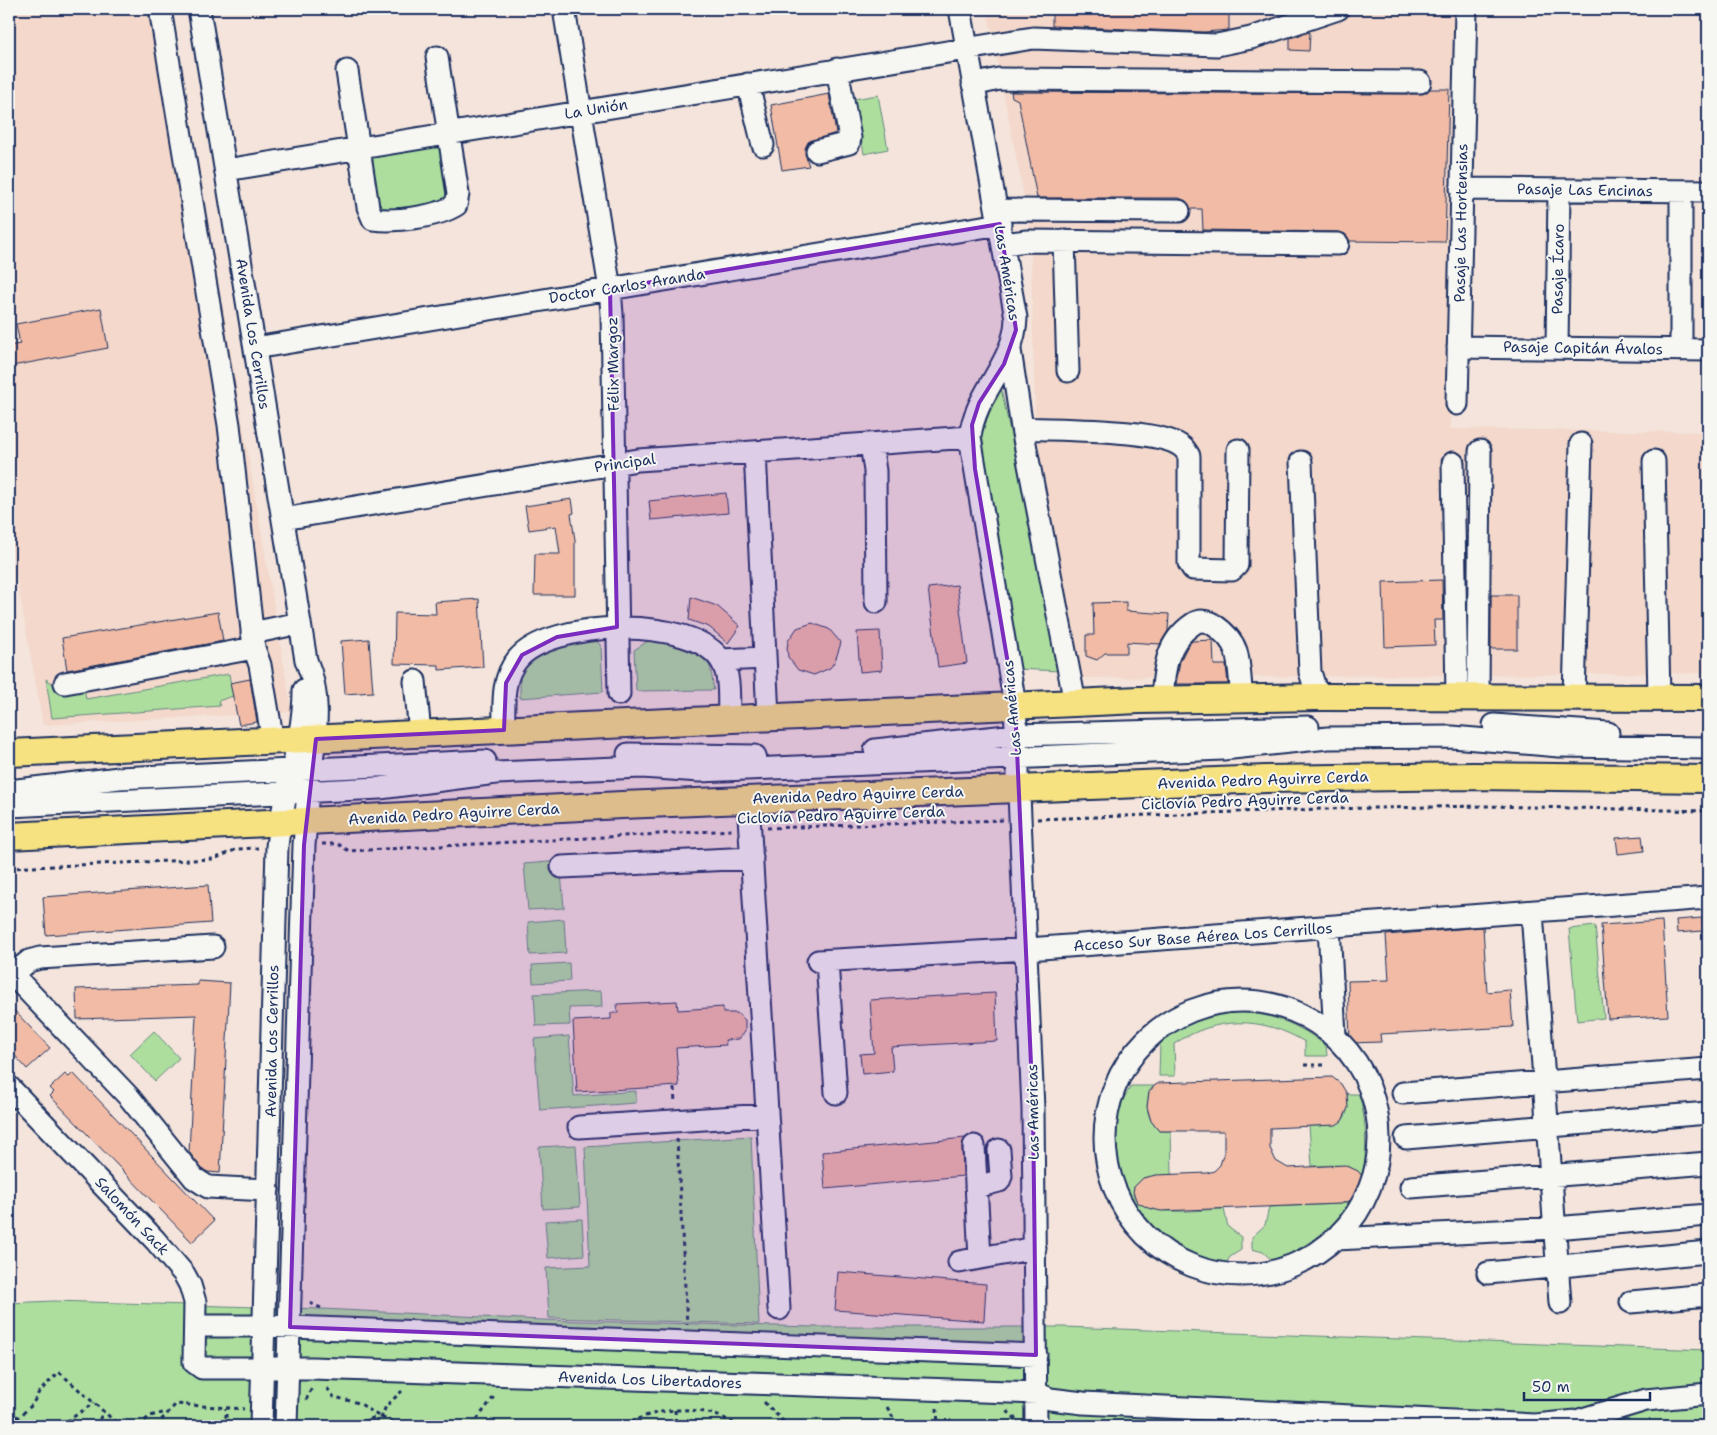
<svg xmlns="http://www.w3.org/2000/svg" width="1717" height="1435" font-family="'Shantell Sans',sans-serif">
<rect width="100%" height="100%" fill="#f4e4db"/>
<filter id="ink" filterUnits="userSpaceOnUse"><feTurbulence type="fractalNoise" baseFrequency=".02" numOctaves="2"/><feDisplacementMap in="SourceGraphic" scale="10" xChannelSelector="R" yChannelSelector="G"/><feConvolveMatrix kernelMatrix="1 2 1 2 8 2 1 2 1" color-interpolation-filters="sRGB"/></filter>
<g filter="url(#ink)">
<path fill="#f3d8cb" d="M9,9H172L292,712L43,725L9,534Z
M987,9H1455L1450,429L1708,432V673L1082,678L1036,442L1030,227Z"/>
<path fill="#adde9e" stroke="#64867e" d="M878,95L888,149L864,154L854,99Z
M443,141L453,197L444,206L383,216L374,208L365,153Z
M1000,383L1060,671L1016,669L978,444Z
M595,639L601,646L603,692L520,698V669L533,654Z
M648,641C663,643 696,647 706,659C712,667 712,680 714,690L636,691L634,650Z
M229,674L233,696L218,701L220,706L52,718L46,679L63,691L84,687L86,699Z
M560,861L564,908L528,910L524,864Z
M564,919L566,953L530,955L528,922Z
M1595,926L1604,1018L1577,1021L1569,929Z
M569,963L570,981L533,983L532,965Z
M601,991L602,1007L569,1008L570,1025L536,1026L534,994Z
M1232,1012C1268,1012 1298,1023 1326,1046L1327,1056H1305V1042C1262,1016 1216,1016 1174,1044L1175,1076H1159L1160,1043C1182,1024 1204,1017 1232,1012Z
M154,1031L179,1058L155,1081L130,1054Z
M569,1036L574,1096L636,1091V1103L540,1110L534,1039Z
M1131,1086H1154C1143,1101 1146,1118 1159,1131H1171L1172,1174L1143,1178L1134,1187V1197C1146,1219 1202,1209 1224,1209L1228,1227L1241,1237V1250L1230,1257L1226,1263C1212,1260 1198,1257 1185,1251C1143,1232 1114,1182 1112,1136C1112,1119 1122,1101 1131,1086Z
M1347,1094H1359C1367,1123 1367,1147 1363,1177C1350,1161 1331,1166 1312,1166L1309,1126C1336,1125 1351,1127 1347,1094Z
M751,1136L759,1324L549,1318L546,1268L590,1266L585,1147Z
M576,1145L580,1207L543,1209L539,1147Z
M1351,1202C1329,1233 1307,1245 1274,1262L1263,1252L1252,1249V1237L1265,1225L1269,1207L1340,1204Z
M582,1219L584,1255L548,1258L545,1221Z
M54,1301L323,1309L541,1320L815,1327H1063L1708,1350V1426H9V1303Z"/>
<path fill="#f1bba5" stroke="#1b2f5e" d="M1052,9H1229V30L1204,32L1052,26Z
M1310,32L1309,51L1290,50V38Z
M1430,89H1449L1445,242L1350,241L1345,234L1338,232L1203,230L1202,209H1191L1186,201L1179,198H1037L1018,100L1012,97L1011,92L1420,94Z
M829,94L836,133L808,142L805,154L809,166L782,170L771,105Z
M101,308L108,348L12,366L9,346L20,344L16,324Z
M726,493L728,513L651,520L649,501Z
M572,499L574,513L571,514L575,540V595H534L535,554H560L556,526L529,530L525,506Z
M1442,580L1443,620H1434L1435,645L1385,647L1383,582Z
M957,585L967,663L938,667L928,588Z
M1491,595H1517V649H1491Z
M691,597L717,606L740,626L728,643L709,627L689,620Z
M479,599L483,667L439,670V665L394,664L395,613L436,614L435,602Z
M1126,602V611L1169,614L1168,631L1160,644L1127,642V653H1105L1097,660L1086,656V635H1094L1093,603Z
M218,612L223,641L67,670L62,638Z
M812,623L829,629L841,643L835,661L830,668L814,675L798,670L788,657L787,649L788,641L797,628Z
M880,631L882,670L860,672L857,632Z
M369,639L373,692L345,694L341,641Z
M1213,640L1214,665H1226L1228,684H1176L1180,661L1187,647L1192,641Z
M250,679L257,722L239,725L230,683Z
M1642,836L1644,851L1618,854L1616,838Z
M208,885L211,923L46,935L43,897Z
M1702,918L1703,931L1677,933L1676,920Z
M1662,921L1668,1016L1608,1019L1601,925Z
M1483,927L1487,992L1510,990L1513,1027L1380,1034L1381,1042L1350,1043L1348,981L1389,980L1386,935Z
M198,981L230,983L220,1173L208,1172L202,1169L189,1152L196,1015L77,1019L76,989L198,985Z
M995,993L997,1041L891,1047L893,1071L862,1074L860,1054L874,1053L870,1000Z
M677,1001L678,1010L723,1007V1013H737L745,1020V1032L739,1039L725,1040L726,1045L676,1048L679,1086L577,1092L573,1021L611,1019V1013H618L617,1004Z
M9,1005L50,1048L27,1069L9,1049Z
M73,1073L214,1221L192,1242L50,1096L54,1092L50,1088L65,1074L69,1077Z
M1332,1077L1341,1084L1347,1094L1348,1108L1342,1121L1336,1125L1270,1128V1148L1276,1161L1288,1168L1345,1165L1358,1171L1363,1177L1364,1186L1361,1197L1340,1204L1161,1211L1148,1208L1137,1202L1133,1192L1134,1187L1143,1178L1156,1175L1207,1173L1214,1171L1220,1165L1224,1152V1131H1159L1151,1121L1147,1107L1149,1092L1154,1086L1159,1083Z
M965,1138L962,1147L963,1176L825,1189L822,1152Z
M838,1272L986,1284L984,1321L835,1310Z"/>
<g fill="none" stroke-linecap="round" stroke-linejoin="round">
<defs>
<path id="minor" d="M160,9L229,425L254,648
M199,9L306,660C325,704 313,745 308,791C306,809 306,827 304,845L286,1426
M564,9L610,289L612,314L619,694
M960,9L1016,318C1015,364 975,392 970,437L1015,705L1033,1109L1036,1426
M347,71L368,207L373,219C396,222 437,217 456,205L458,194L437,57
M748,84L763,145
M973,85L999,79L1420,82
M817,151L849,143L850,138L837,69
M226,170L1033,38L1217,45L1251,38L1338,9
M1461,189L1708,191
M998,210L1179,211
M1064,241L1068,371
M1003,244L1027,241L1338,244
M1458,347L1708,350
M255,348L1000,224
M1557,348L1559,190
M1010,350L1022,428L1075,703
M1681,350V191
M1457,404L1466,9
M1022,428C1053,430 1161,428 1182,447C1185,449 1187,453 1189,456V563L1193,569L1232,570L1237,565L1238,450
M871,444L875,471L876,602
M755,452L768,716
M1654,461L1659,698
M1301,462L1310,672L1318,697
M1453,463L1457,697
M283,519L638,460L970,437
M252,633L300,623
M721,660L765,658
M415,681L420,734
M65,683L254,648L260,665L273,742
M1478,697L1480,451
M1574,697L1581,444
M1162,699C1164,670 1166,642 1193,624C1199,620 1207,620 1214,625C1223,631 1232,640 1236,651C1240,665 1240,683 1242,697
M1494,725L1608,733
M504,730C504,706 501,679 517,660C549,619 695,615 722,662C731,677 728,701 729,718
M875,750L1016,735L1308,727
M628,754L755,756
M9,791L119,778L485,761
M748,800L779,1309
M9,806L380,788L496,773L642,767L700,771L1223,749L1328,738L1452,737L1559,746L1708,748
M562,867L752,858
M1532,912L1560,1303
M1329,927L1335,1036
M818,961L1028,949L1708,898
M827,961L836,1093
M9,971L129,1097L194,1178L208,1187L268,1190
M12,975L29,961L40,958L213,947
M1105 1138a137 137 0 1 1 274 0a137 137 0 1 1-274 0Z
M9,1087L155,1240L184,1274L190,1285L195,1302L194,1362L202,1368H312L1037,1393L1050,1399L1083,1403L1535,1425L1576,1421L1646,1400L1708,1394
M1403,1093L1708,1069
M579,1127L767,1115
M1406,1138L1708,1113
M974,1146L980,1258
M976,1187L999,1181L1001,1176L999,1150
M1411,1187L1708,1163
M1336,1239L1555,1228L1708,1215
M959,1262L1035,1248
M1488,1273L1708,1252
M1631,1302L1708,1295
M196,1326H264L1036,1355
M261,1426L277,847C282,793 304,744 304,690"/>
<path id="major" d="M9,753L1139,700L1318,697L1708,698
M9,836L622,805L1266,779L1474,776L1708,779"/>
</defs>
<use href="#minor" stroke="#1b2f5e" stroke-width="25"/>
<use href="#major" stroke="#1b2f5e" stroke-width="30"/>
<path stroke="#1b2f5e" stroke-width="3" stroke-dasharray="4 4" stroke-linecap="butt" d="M1037,819L1323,809L1485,806L1708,811
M767,828L1003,820
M322,844H338L349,851L733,830
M9,868L214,859L237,849L258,848
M1304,1065H1328
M674,1088L675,1103
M677,1139L687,1325
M310,1303L321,1308
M327,1388L334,1397L359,1403L380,1417L406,1426
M306,1400L313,1386
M764,1402L788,1426
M887,1407L898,1426
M937,1408L938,1426
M675,1410L676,1426
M1007,1411L1017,1420
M9,1412L34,1426
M13,1426L19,1417L32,1405L39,1392L59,1372L120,1426
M60,1426L94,1403
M95,1426L104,1412
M139,1426L150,1416L167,1412
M156,1426L176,1404L244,1409
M226,1426V1408
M356,1426L368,1419L379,1417
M378,1426L386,1406L402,1391
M457,1426H473
M472,1426L496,1394
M623,1426C659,1406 703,1403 738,1426"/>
<use href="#minor" stroke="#f6f6f2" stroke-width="21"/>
<use href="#major" stroke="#f7e281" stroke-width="26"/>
</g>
</g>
<path fill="#7b2cbf" fill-opacity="0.2" stroke="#7b2cbf" stroke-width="4" stroke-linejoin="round" d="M1000,224L1016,330L1004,364L979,403L972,425L975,469L1015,705L1033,1109L1036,1355L290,1327L304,845L316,739L504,730L506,683L522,655L557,637L617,627L610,289Z"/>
<g text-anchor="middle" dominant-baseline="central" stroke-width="4" stroke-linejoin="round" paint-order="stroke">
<g font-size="15" fill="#1b2f5e" stroke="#f6f6f2">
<text transform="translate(596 109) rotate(-9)">La Unión</text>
<text transform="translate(1585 190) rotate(1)">Pasaje Las Encinas</text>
<text transform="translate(1461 223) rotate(-89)">Pasaje Las Hortensias</text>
<text transform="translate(1558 269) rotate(-89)">Pasaje Ícaro</text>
<text transform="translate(1007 273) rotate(81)">Las Américas</text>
<text transform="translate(627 286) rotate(-9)">Doctor Carlos Aranda</text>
<text transform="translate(253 334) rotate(81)">Avenida Los Cerrillos</text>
<text transform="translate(1583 348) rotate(1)">Pasaje Capitán Ávalos</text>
<text transform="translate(613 364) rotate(-91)">Félix Margoz</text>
<text transform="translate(625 463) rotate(-8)">Principal</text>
<text transform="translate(1012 708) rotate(-95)">Las Américas</text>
<text transform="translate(1263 780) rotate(-2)">Avenida Pedro Aguirre Cerda</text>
<text transform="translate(858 795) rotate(-2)">Avenida Pedro Aguirre Cerda</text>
<text transform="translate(1245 801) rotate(-2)">Ciclovía Pedro Aguirre Cerda</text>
<text transform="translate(454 814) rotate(-3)">Avenida Pedro Aguirre Cerda</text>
<text transform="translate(841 815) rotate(-2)">Ciclovía Pedro Aguirre Cerda</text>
<text transform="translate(1203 937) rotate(-4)">Acceso Sur Base Aérea Los Cerrillos</text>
<text transform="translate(272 1041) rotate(-89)">Avenida Los Cerrillos</text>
<text transform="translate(1033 1112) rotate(-91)">Las Américas</text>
<text transform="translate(132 1216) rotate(47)">Salomón Sack</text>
<text transform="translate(650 1380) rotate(2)">Avenida Los Libertadores</text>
</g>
</g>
<rect width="1717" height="1435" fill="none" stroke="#f6f6f2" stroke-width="30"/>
<rect x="15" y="15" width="1687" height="1405" fill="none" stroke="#1b2f5e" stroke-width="2" filter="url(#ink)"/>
<path d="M1524 1392v8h126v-8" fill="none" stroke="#1b2f5e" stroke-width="2.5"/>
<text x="1532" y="1392" font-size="15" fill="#1b2f5e" stroke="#f6f6f2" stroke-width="4" paint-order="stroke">50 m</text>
</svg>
